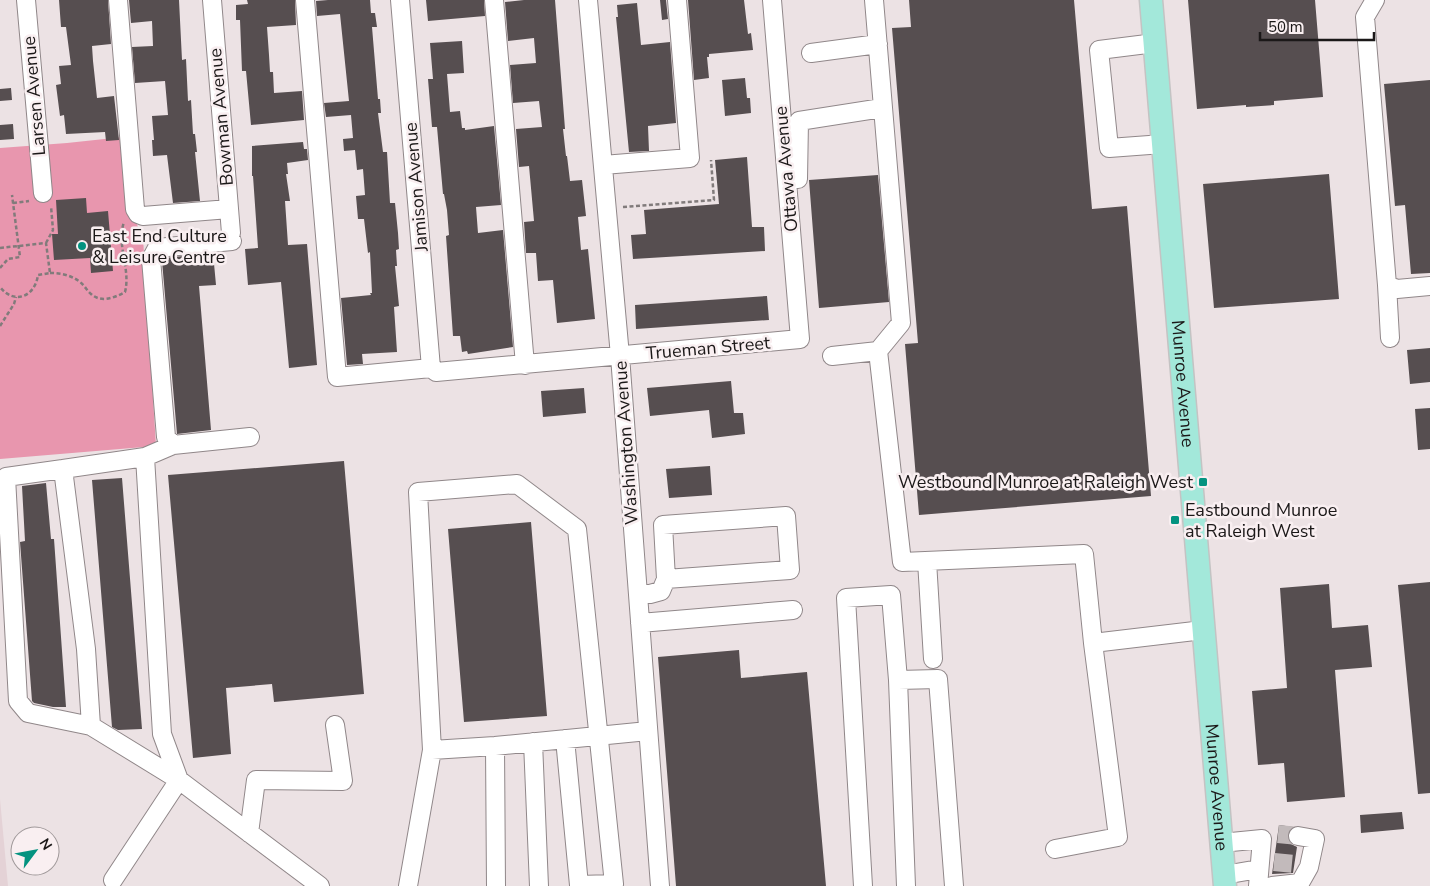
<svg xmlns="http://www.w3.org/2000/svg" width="1430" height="886" font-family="'Nunito Sans',sans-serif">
<rect width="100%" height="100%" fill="#ece2e4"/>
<path fill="#e4d2d6" d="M0,799L8,886H0Z"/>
<path fill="#e896ae" d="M123,137L130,209L143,238L156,446L0,459V148L67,143Z"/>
<path fill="#564e50" d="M59,0H108L111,44L92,46L93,61L97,98L114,96L119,140L106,141L105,132L66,134L64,115L60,116L56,85L61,84L59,66L71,65L66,27H61Z
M129,0H179L182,60L186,59L188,101L191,100L193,134H195L197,152H195L200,201L173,203L167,155L153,156L152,140H154L152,116L168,115L165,81L135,83L132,47L153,46L152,21L131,23Z
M247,0H295L296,25L267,27L269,55L270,72H273L274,93L302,91L304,120L251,125L246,71H242L240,20H236V5L248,4Z
M328,0H370L371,13H375L377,27H372L378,99H380L381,113H378L383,152H387L390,203H395L398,233L399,249L396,250L397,266H395L399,306L394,307L397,352L362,354L363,364L347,365L341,298L371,295L370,293H372L370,252L368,253L364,219H358L356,196L365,195L363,169L357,170L355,150L344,151L343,139L353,138L351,115L326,117L324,103L349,101L340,14L317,16L316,1Z
M426,0H484L485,16L428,21Z
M524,0H555L565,129H563L566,156H567L570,181L582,180L586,216L578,217L581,250L588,249L595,319L557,323L553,280L538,281L536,253H526L524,222L534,221L529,166L519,167L516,129L542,127L539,101L513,103L510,65L536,63L534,38L508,41L505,2Z
M660,0H666L668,19L662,20Z
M688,0H744L748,34L751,33L753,50L709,54V57H707L709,78L694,80Z
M909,0H1074L1092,209L1127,206L1151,496L919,515L905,344L918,343L892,28L911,27Z
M1188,0H1315L1323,97L1274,101V105L1246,107V105L1197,109Z
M637,3L641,45L670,42L676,123L648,126L649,151L629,152L616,17H618L617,5Z
M462,41L464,73L447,74L450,112L460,111L462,128H465V130L494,126L501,205L476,207L478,233L503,230L513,347L468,354L467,351L462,352L460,336H453L446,236L449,235L447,210L444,194H443L437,127H432L428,79H433L430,43Z
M745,78L747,98H750L751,113L725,116L722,80Z
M1430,80V273L1411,274L1405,205L1395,206L1384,84Z
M11,88L12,100L0,101V89Z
M13,124L14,139L0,140V125Z
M303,142L304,149H307L308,160L287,163L288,174H286L290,201H285L288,245L307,244L317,365L289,368L281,282L248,285L245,249L258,248L253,176H252V146Z
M747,157L752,227H764L765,251L633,259L631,235L646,234L644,210L719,204L715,160Z
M1329,174L1339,299L1214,308L1203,184Z
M878,175L889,302L819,308L809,180Z
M86,198L87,213L108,211L113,271L91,273L90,258L54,260L52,234H58L56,200Z
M213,253L216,285L199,286L211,430L177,434L162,261L164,258Z
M767,296L769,320L636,329L635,305Z
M1430,348V382L1410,384L1407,350Z
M731,381L734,413H743L745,434L712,438L709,410L650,416L647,388Z
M584,388L586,413L543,417L541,391Z
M1430,408V449L1418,450L1415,409Z
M344,461L364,694L274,702L272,684L226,688L231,754L193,758L168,475Z
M710,466L712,495L669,498L666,469Z
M122,478L142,729L118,730L112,727L92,480Z
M46,483L51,539H54L66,707H53L34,703L32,701L20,542L25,541L22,486Z
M531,522L547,716L464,722L448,529Z
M1430,582V793L1418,794L1398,585Z
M1329,584L1332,628L1368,625L1372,667L1335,670L1345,797L1287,802L1284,763L1258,765L1252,691L1287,688L1280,588Z
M739,650L741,678L807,672L826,886H676L658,657Z
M1402,812L1404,829L1361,833L1360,815Z
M1279,825L1293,827L1288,835L1291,844L1297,847L1293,873L1272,874Z"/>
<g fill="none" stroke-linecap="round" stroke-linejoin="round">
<path stroke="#c2babb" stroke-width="18" stroke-dasharray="18 9" stroke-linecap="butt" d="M1278,834L1298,836
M1274,862L1295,864"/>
<defs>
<path id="minor" d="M26,0L43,193
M118,0L135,209L138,214L143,216L229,209
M212,0L231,233
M305,0L337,377L431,368
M400,0L431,368L436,372L800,339L772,0
M494,0L525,365
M588,0L620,356L660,886
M874,0L901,323L878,351L902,562L1084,554L1093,643L1203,630
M1375,0L1365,17L1387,285L1397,289L1430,286
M1155,43L1099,50L1109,148L1163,144
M811,53L878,44
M603,165L690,158L677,0
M798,179L799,121L882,108
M232,241L157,248L151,259L166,437L173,445L250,437
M1387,285L1390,338
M832,356L878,351
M145,457L162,734L179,780L91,726L86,649L63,469Z
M145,457L173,445
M63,469L6,477L18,701L28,713L91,726
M927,561L933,659
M638,594H650L661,591L666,579L663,525L786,516L790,570L666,579
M640,623L793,610
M898,680L938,679L954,886
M533,742L539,886
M495,746L496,886
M432,750L418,492L517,484L577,529L614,884L579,885L565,739
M249,833L256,780L343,781L335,725
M1221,843L1262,839L1258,886
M1055,849L1118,837L1093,643
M1224,875L1259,869
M113,880L179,780L320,886
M408,886L432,750L495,746L648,731
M863,886L846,598L891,595L898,680L906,886
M1272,886L1300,883L1309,867L1315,839L1298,836"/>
<g id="major">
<path id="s1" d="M1151,0L1225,886"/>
</g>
</defs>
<use href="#minor" stroke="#908789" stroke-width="20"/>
<use href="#major" stroke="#c4c3c3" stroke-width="25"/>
<path stroke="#817b7b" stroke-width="2.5" stroke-dasharray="4 2.5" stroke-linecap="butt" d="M13,203L29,201
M623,207L714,200L711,160
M46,243L53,230L51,206
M0,248L46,243L50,273L38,275C35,297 14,305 0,287
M0,268L8,259L20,257L12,195
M50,273C61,273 71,275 80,282C85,286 87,291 91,294C101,303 114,298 125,292C131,269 116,245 124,222
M0,326L14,304L16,297"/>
<use href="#minor" stroke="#fff" stroke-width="18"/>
<use href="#major" stroke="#a3e8da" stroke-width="22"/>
</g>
<g fill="#039380" stroke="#f9eff1" stroke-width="2">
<circle cx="82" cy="246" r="5"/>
<rect x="1198" y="477" width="10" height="10" rx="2.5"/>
<rect x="1170" y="515" width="10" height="10" rx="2.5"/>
</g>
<g text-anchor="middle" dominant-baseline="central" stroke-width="5" stroke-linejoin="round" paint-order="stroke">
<g font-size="18" fill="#1b1818" stroke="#f9eff1">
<text transform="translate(34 96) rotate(-95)">Larsen Avenue</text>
<text transform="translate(221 117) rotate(-95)">Bowman Avenue</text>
<text transform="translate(786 169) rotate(-95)">Ottawa Avenue</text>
<text transform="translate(416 187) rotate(-95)">Jamison Avenue</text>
<text transform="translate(708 348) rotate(-5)">Trueman Street</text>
<text stroke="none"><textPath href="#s1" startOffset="385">Munroe Avenue</textPath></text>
<text transform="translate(626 443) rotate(-94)">Washington Avenue</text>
<text stroke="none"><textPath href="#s1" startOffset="790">Munroe Avenue</textPath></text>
</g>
<g font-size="18" fill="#1b1818" stroke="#f9eff1" text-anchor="start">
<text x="92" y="236">East End Culture<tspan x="92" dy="21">&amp; Leisure Centre</tspan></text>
<text x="1193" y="482" text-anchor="end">Westbound Munroe at Raleigh West</text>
<text x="1185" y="510">Eastbound Munroe<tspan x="1185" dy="21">at Raleigh West</tspan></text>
</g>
</g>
<g transform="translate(35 851) rotate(58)"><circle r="24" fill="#f9eff1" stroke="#a0999a"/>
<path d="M0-4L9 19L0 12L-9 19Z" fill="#039380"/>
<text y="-8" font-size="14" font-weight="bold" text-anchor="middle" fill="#1b1818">N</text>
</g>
<path d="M1260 32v8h114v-8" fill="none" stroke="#1b1818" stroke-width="2.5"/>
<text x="1268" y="32" font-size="15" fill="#1b1818" stroke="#f9eff1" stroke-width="4" paint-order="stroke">50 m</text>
</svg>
